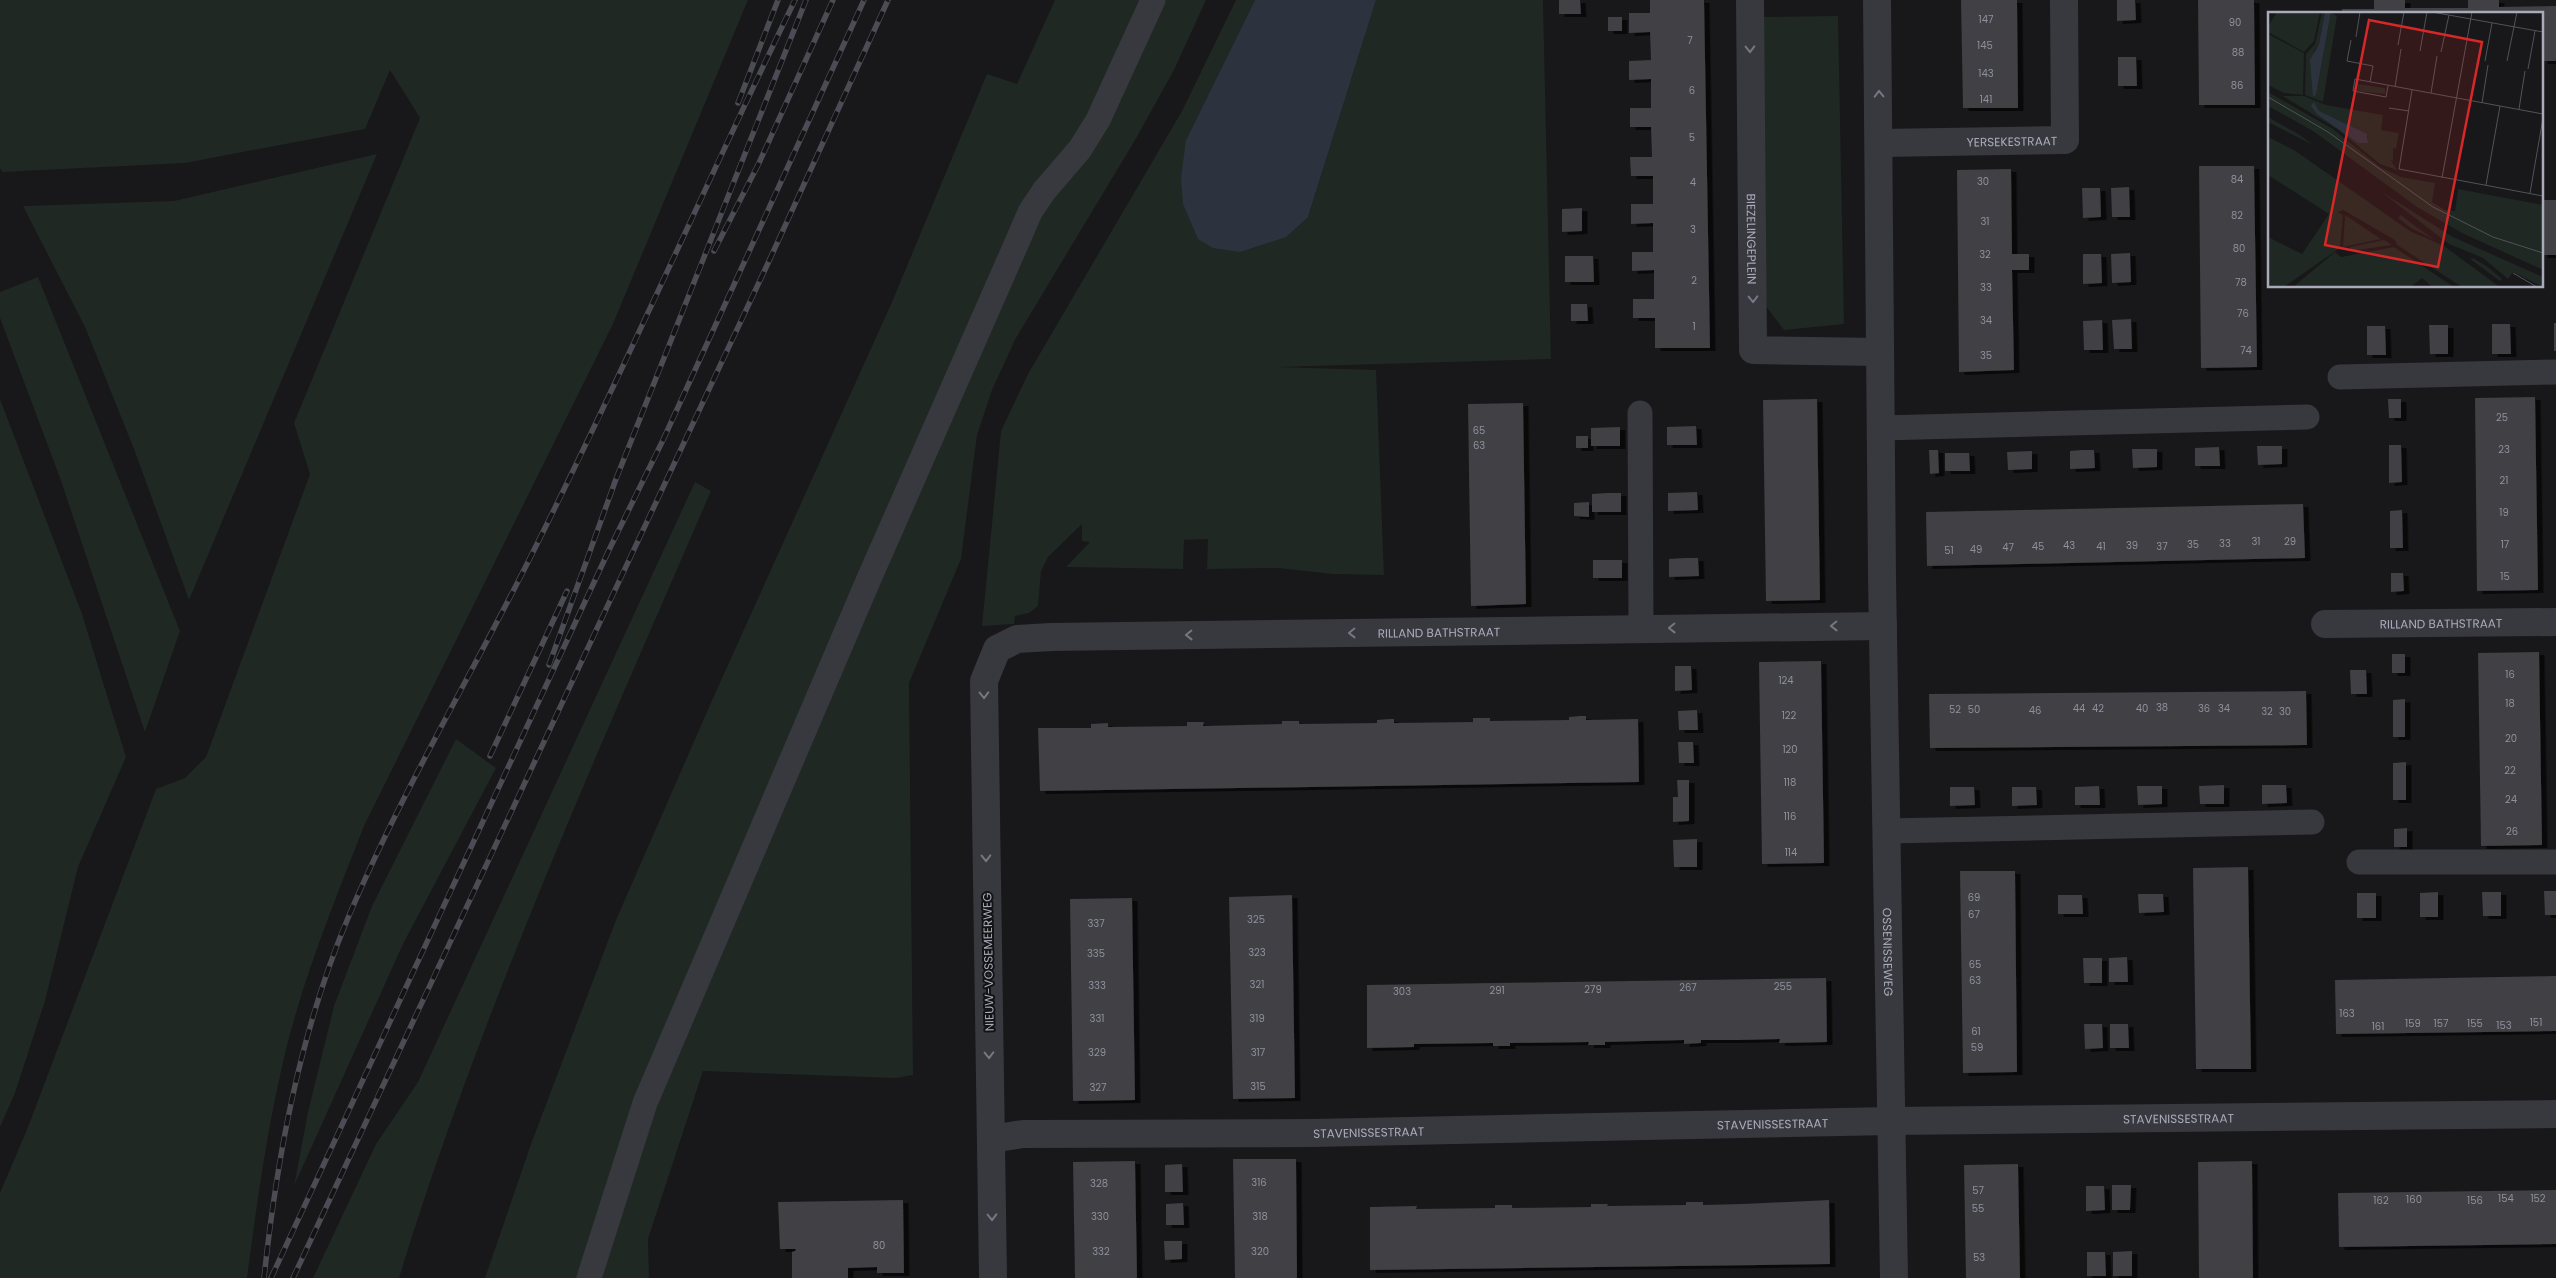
<svg xmlns="http://www.w3.org/2000/svg" width="2556" height="1278" font-family="Poppins,sans-serif">
<defs>
<filter id="shadow"><feDropShadow dx="5.5" dy="3" stdDeviation="0" flood-color="#0009"/></filter>
</defs>
<rect width="100%" height="100%" fill="#181719"/>
<path fill="#1f2822" d="M0,0H748L613,324L364,826C332,908 298,990 280,1076C265,1143 256,1211 247,1278H0V1193L28,1127L156,789L185,778L206,757L310,474L294,423L420,118L390,70L365,129L185,163L2,172L0,168Z
M1055,0H1206L1174,70L1134,142L1016,338L992,390L977,435L961,559L909,683L913,1075L896,1078L703,1071L648,1239L649,1278H485L531,1144L616,920L713,698L892,302L987,74L1017,84Z
M1236,0H1255L1186,140L1308,217L1376,0H1543L1551,359L1278,367L1376,370L1384,575L1332,574L1278,568L1207,569L1208,539L1184,540L1183,569L1066,567L1090,542L1082,541V524L1048,557L1041,571L1038,606L1029,613L1015,616L1014,624L982,626L1001,431L1028,374L1182,111Z
M1838,16L1844,324L1784,330L1759,297L1753,17Z
M377,154L189,600L134,449L85,327L23,206L174,201Z
M38,277L180,631L145,732L60,478L0,318V292Z
M0,399L82,614L126,757L78,867L45,1001L15,1093L0,1127Z
M695,482L711,491C599,750 482,1008 399,1278H313L376,1144L418,1082Z
M456,739L496,768L403,944L294,1186L308,1112L334,1006L372,906Z"/>
<path fill="#2d333e" d="M1255,0H1376L1308,217L1286,237L1240,252L1213,248L1198,239L1183,204L1181,178L1186,140Z"/>
<path fill="#3f3f44" filter="url(#shadow)" d="M1559,0H1580L1581,14H1559Z
M1650,0H1704L1710,348H1655V318H1633V299H1654V270L1632,271V252H1653V223L1631,224V204H1653V176H1631L1630,157H1652L1651,127H1630V108H1651V79L1629,80V61L1651,60L1650,32L1629,33V13H1650Z
M1961,0H2017L2018,108H1963Z
M2117,0H2135L2136,20L2117,21Z
M2198,0H2254L2255,105H2199Z
M2374,0H2405V8H2468V0H2499V7L2556,6V61H2542V14H2342V9H2374Z
M1608,17H1622V31H1608Z
M2118,57H2136L2137,86H2118Z
M2199,166H2254L2257,367L2201,368Z
M2011,169L2012,254H2029V270H2012L2014,370L1959,372L1957,170Z
M2129,187L2130,217H2112L2111,188Z
M2082,188H2100L2101,217L2083,218Z
M2542,200H2556V255H2542Z
M1582,208V231L1562,232V209Z
M2130,253L2131,282L2112,283L2111,254Z
M2083,254H2101L2102,283L2083,284Z
M1565,256H1593L1594,282H1565Z
M1571,304H1587L1588,321H1571Z
M2131,319L2132,349H2114L2112,320Z
M2102,320L2103,350H2084L2083,321Z
M2554,323H2556V351H2554Z
M2492,324H2510L2511,354H2492Z
M2429,325H2448V354H2430Z
M2367,326H2385L2386,355H2367Z
M2535,397L2538,590L2477,591L2475,398Z
M1817,399L1820,600L1766,601L1763,400Z
M2388,399H2401V418H2389Z
M1523,403L1526,604L1471,606L1468,404Z
M1696,426L1697,445H1667V427Z
M1620,427V446H1591V428Z
M1576,436H1588V448H1576Z
M2389,445H2401L2402,482L2389,483Z
M2257,446H2282V464L2258,465Z
M2219,447L2220,466H2195V448Z
M2132,449H2157V467L2133,468Z
M1929,450H1938L1939,473L1930,474Z
M2082,450H2094L2095,468L2070,469V451Z
M2032,451V469L2008,470L2007,452Z
M1945,453H1969L1970,471H1945Z
M1697,492L1698,510L1668,511V493Z
M1607,493H1621V512H1592V494Z
M1589,502V517L1574,516V503Z
M2303,504L2305,558L1927,566L1926,512Z
M2402,510L2403,548H2390V511Z
M1684,558H1698L1699,576L1669,577V559Z
M1593,560H1622V578H1593Z
M2391,573H2403L2404,591L2391,592Z
M2539,652L2542,845L2481,846L2478,653Z
M2392,654H2405V673H2392Z
M1821,661L1824,863L1762,864L1759,662Z
M1675,666H1691L1692,690L1675,691Z
M2350,670H2366L2367,694H2351Z
M2306,691L2307,745L1930,748L1929,694Z
M2405,699V737H2393V700Z
M1697,710L1698,730H1679L1678,711Z
M1580,716H1586V720L1638,719L1639,782L1040,791L1038,728H1091V724L1108,723V727L1187,726V722H1204L1203,726L1282,724V721H1299V724L1377,723V720L1389,719H1394V723L1473,722V718H1490V721L1569,720V717Z
M1678,742H1693L1694,763H1679Z
M2406,762V800H2393V763Z
M1677,780H1689V821L1673,822V797H1678Z
M2224,785V804H2200L2199,786Z
M2262,785H2286L2287,803L2262,804Z
M2099,786L2100,805H2075V787Z
M2137,786H2162V804L2138,805Z
M1950,787H1974L1975,805L1950,806Z
M2012,787H2036L2037,805L2012,806Z
M2407,828V847H2394V829Z
M1697,839V867H1674L1673,840Z
M2248,867L2251,1069H2196L2193,868Z
M1960,871H2015L2017,1072L1963,1073Z
M2544,891H2556V915H2545Z
M2438,892V917H2420V893Z
M2482,892H2501V916H2483Z
M2357,893H2376V918H2357Z
M2138,894H2163L2164,912L2139,913Z
M1292,895L1295,1098L1233,1099L1229,897Z
M2058,895H2082L2083,914H2058Z
M1132,898L1135,1100L1073,1101L1070,899Z
M2127,957L2128,982H2109V958Z
M2083,958H2102V983H2084Z
M2556,976V1031L2336,1034L2335,980Z
M1826,978L1827,1042L1779,1043L1780,1039L1739,1040H1701V1043L1684,1044V1040L1605,1042V1045H1588L1589,1042L1510,1043V1046H1493V1043L1414,1044V1047L1367,1048V985Z
M2084,1024H2102L2103,1048L2085,1049Z
M2110,1024H2128L2129,1048H2110Z
M1233,1159H1296L1297,1278H1235Z
M1135,1161L1137,1278H1075L1073,1162Z
M2252,1161L2253,1278H2199L2198,1162Z
M1182,1164L1183,1192H1165V1165Z
M2018,1164L2020,1278H1966L1964,1165Z
M2112,1185H2131L2130,1210H2112Z
M2086,1186H2104L2105,1210L2086,1211Z
M2556,1190V1244L2339,1247L2338,1193Z
M903,1200L904,1273H877V1267L848,1268V1278H792V1252L795,1251L796,1249H780L778,1202Z
M1829,1200L1830,1264L1370,1270V1207L1417,1206L1416,1209L1495,1208V1205H1512V1208L1591,1207V1204H1608L1607,1206L1686,1205V1202H1703V1205L1742,1204Z
M1183,1203L1184,1225H1166V1204Z
M1164,1241H1182V1259L1165,1260Z
M2132,1251V1276H2113V1252Z
M2087,1252H2105L2106,1276H2087Z"/>
<g fill="none" stroke-linecap="round" stroke-linejoin="round">
<path stroke="#38383f" stroke-width="25" d="M2340,377L2556,372
M1640,413L1641,629
M1881,428L2307,417
M1887,831L2312,822
M2359,862H2556
M589,1278L645,1103L868,581L1018,240L1030,212L1044,191L1080,149L1098,120L1153,0"/>
<g stroke="#38383f" stroke-width="28">
<path id="s1" d="M1750,0L1753,350L1880,352"/>
<path id="s2" d="M1877,0L1882,576L1894,1278"/>
<path id="s3" d="M1880,143L2065,140L2064,0"/>
<path id="s4" d="M2325,624L2556,622"/>
<path id="s5" d="M991,1139L1023,1134L1313,1133L1891,1121L2556,1114"/>
<path id="s6" d="M993,1278L984,681L997,649L1017,639L1051,637L1883,626"/>
</g>
<defs>
<path id="rail" d="M738,103L778,0
M714,251L759,163L833,0
M549,665L616,479L806,0
M490,756L567,591
M264,1278C277,1156 300,1032 348,918C401,792 473,673 534,550C625,369 706,183 795,0
M271,1278L609,550L663,440L864,0
M293,1278L769,261L888,0"/>
</defs>
<use href="#rail" stroke="#4b4c54" stroke-width="5.5"/>
<use href="#rail" stroke="#131214" stroke-width="4" stroke-dasharray="11" stroke-linecap="butt"/>
</g>
<defs><path id="oneway-chevron" d="M-2-3.5L2.5 0L-2 3.5" fill="none" stroke-width="1.6" stroke-linecap="round" stroke-linejoin="round" transform="scale(1.25)"/></defs>
<g stroke="#767783">
<use href="#oneway-chevron" transform="translate(1750 49) rotate(89)"/>
<use href="#oneway-chevron" transform="translate(1879 94) rotate(-91)"/>
<use href="#oneway-chevron" transform="translate(1753 299) rotate(89)"/>
<use href="#oneway-chevron" transform="translate(1834 626) rotate(179)"/>
<use href="#oneway-chevron" transform="translate(1672 628) rotate(179)"/>
<use href="#oneway-chevron" transform="translate(1352 633) rotate(179)"/>
<use href="#oneway-chevron" transform="translate(1189 635) rotate(179)"/>
<use href="#oneway-chevron" transform="translate(984 695) rotate(89)"/>
<use href="#oneway-chevron" transform="translate(986 858) rotate(89)"/>
<use href="#oneway-chevron" transform="translate(989 1055) rotate(89)"/>
<use href="#oneway-chevron" transform="translate(992 1217) rotate(89)"/>
</g>
<g text-anchor="middle" dominant-baseline="central" stroke-width="4" stroke-linejoin="round" paint-order="stroke">
<g font-size="10" fill="#8e909c">
<text x="1986" y="19">147</text>
<text x="2235" y="22">90</text>
<text x="1690" y="40">7</text>
<text x="1985" y="45">145</text>
<text x="2238" y="52">88</text>
<text x="1986" y="73">143</text>
<text x="2237" y="85">86</text>
<text x="1692" y="90">6</text>
<text x="1986" y="99">141</text>
<text x="1692" y="137">5</text>
<text x="2237" y="179">84</text>
<text x="1983" y="181">30</text>
<text x="1693" y="182">4</text>
<text x="2237" y="215">82</text>
<text x="1985" y="221">31</text>
<text x="1693" y="229">3</text>
<text x="2239" y="248">80</text>
<text x="1985" y="254">32</text>
<text x="1694" y="280">2</text>
<text x="2241" y="282">78</text>
<text x="1986" y="287">33</text>
<text x="2243" y="313">76</text>
<text x="1986" y="320">34</text>
<text x="1694" y="326">1</text>
<text x="2246" y="350">74</text>
<text x="1986" y="355">35</text>
<text x="2502" y="417">25</text>
<text x="1479" y="430">65</text>
<text x="1479" y="445">63</text>
<text x="2504" y="449">23</text>
<text x="2504" y="480">21</text>
<text x="2504" y="512">19</text>
<text x="2256" y="541">31</text>
<text x="2290" y="541">29</text>
<text x="2225" y="543">33</text>
<text x="2193" y="544">35</text>
<text x="2505" y="544">17</text>
<text x="2069" y="545">43</text>
<text x="2132" y="545">39</text>
<text x="2038" y="546">45</text>
<text x="2101" y="546">41</text>
<text x="2162" y="546">37</text>
<text x="2008" y="547">47</text>
<text x="1976" y="549">49</text>
<text x="1949" y="550">51</text>
<text x="2505" y="576">15</text>
<text x="2510" y="674">16</text>
<text x="1786" y="680">124</text>
<text x="2510" y="703">18</text>
<text x="2162" y="707">38</text>
<text x="2079" y="708">44</text>
<text x="2098" y="708">42</text>
<text x="2142" y="708">40</text>
<text x="2204" y="708">36</text>
<text x="2224" y="708">34</text>
<text x="1955" y="709">52</text>
<text x="1974" y="709">50</text>
<text x="2035" y="710">46</text>
<text x="2267" y="711">32</text>
<text x="2285" y="711">30</text>
<text x="1789" y="715">122</text>
<text x="2511" y="738">20</text>
<text x="1790" y="749">120</text>
<text x="2510" y="770">22</text>
<text x="1790" y="782">118</text>
<text x="2511" y="799">24</text>
<text x="1790" y="816">116</text>
<text x="2512" y="831">26</text>
<text x="1791" y="852">114</text>
<text x="1974" y="897">69</text>
<text x="1974" y="914">67</text>
<text x="1256" y="919">325</text>
<text x="1096" y="923">337</text>
<text x="1257" y="952">323</text>
<text x="1096" y="953">335</text>
<text x="1975" y="964">65</text>
<text x="1975" y="980">63</text>
<text x="1257" y="984">321</text>
<text x="1097" y="985">333</text>
<text x="1783" y="986">255</text>
<text x="1688" y="987">267</text>
<text x="1593" y="989">279</text>
<text x="1497" y="990">291</text>
<text x="1402" y="991">303</text>
<text x="2347" y="1013">163</text>
<text x="1097" y="1018">331</text>
<text x="1257" y="1018">319</text>
<text x="2536" y="1022">151</text>
<text x="2413" y="1023">159</text>
<text x="2441" y="1023">157</text>
<text x="2475" y="1023">155</text>
<text x="2504" y="1025">153</text>
<text x="2378" y="1026">161</text>
<text x="1976" y="1031">61</text>
<text x="1977" y="1047">59</text>
<text x="1097" y="1052">329</text>
<text x="1258" y="1052">317</text>
<text x="1258" y="1086">315</text>
<text x="1098" y="1087">327</text>
<text x="1259" y="1182">316</text>
<text x="1099" y="1183">328</text>
<text x="1978" y="1190">57</text>
<text x="2506" y="1198">154</text>
<text x="2538" y="1198">152</text>
<text x="2414" y="1199">160</text>
<text x="2381" y="1200">162</text>
<text x="2475" y="1200">156</text>
<text x="1978" y="1208">55</text>
<text x="1100" y="1216">330</text>
<text x="1260" y="1216">318</text>
<text x="879" y="1245">80</text>
<text x="1101" y="1251">332</text>
<text x="1260" y="1251">320</text>
<text x="1979" y="1257">53</text>
</g>
<g font-size="12" fill="#a9abba" stroke="#131214">
<text stroke="none"><textPath href="#s3" startOffset="132">YERSEKESTRAAT</textPath></text>
<text stroke="none"><textPath href="#s1" startOffset="239">BIEZELINGEPLEIN</textPath></text>
<text stroke="none"><textPath href="#s4" startOffset="116">RILLAND BATHSTRAAT</textPath></text>
<text stroke="none"><textPath href="#s6" startOffset="1076">RILLAND BATHSTRAAT</textPath></text>
<text stroke="none"><textPath href="#s2" startOffset="952">OSSENISSEWEG</textPath></text>
<text transform="translate(988 962) rotate(-91)">NIEUW-VOSSEMEERWEG</text>
<text stroke="none"><textPath href="#s5" startOffset="1188">STAVENISSESTRAAT</textPath></text>
<text stroke="none"><textPath href="#s5" startOffset="782">STAVENISSESTRAAT</textPath></text>
<text stroke="none"><textPath href="#s5" startOffset="378">STAVENISSESTRAAT</textPath></text>
</g>
</g>
<g transform="translate(2268 12)">
<rect width="275" height="275" fill="#181719"/>
<path d="M9,0H52L46,29L36,40L0,20V14ZM54,0H57L51,32L46,39L45,85L48,83L63,0L69,4L55,90L37,83L38,42L47,32ZM0,22L36,41L35,83L16,81L0,73ZM90,72L117,76V82L89,79ZM0,75L15,84H36L58,93L115,103L113,118L131,121L128,137L125,136V149L122,147L129,158L112,152L69,117ZM47,92L51,99L100,124V128L49,102ZM0,80L65,117L112,155L133,165L167,171L164,190L177,198L187,199L190,177L275,193V258L194,221L149,195L45,119L0,94ZM0,105L32,123L45,133L0,110ZM0,125L26,138L142,219L176,234L232,275H194L129,233L127,228L75,198L70,200L75,203L72,236L16,275H0V225L34,242L61,202L0,163ZM112,179L185,225L275,265V275L245,260L240,267L215,246L181,232ZM77,203L113,227L75,235ZM133,203L147,214L167,228L143,216L130,206ZM116,228L124,233L83,239L82,235ZM126,235L186,275H164L154,266L143,275H25L67,240L73,245ZM205,246L220,255L234,267L232,269L202,247Z" fill="#1f2822" fill-rule="evenodd"/>
<path d="M57,0H63L48,83L45,85L42,48L51,32ZM46,90L51,99L99,122L100,131H90L49,102L43,94Z" fill="#2d333e"/>
<path fill="none" stroke="#525259" stroke-width="1" d="M164,0L275,20M88,25L92,0M83,28L79,49L105,54L102,70M130,33L136,0M152,39L159,0M173,40L181,3M217,49L224,11M239,49L249,0M260,57L267,19M120,74L118,85L85,79L87,67L275,102M127,75L133,37M144,78L131,157L275,184M163,81L169,44M0,85L60,120L165,195L225,225L275,241M214,91L220,53M121,96L141,99M251,97L257,59M174,166L204,0M218,173L232,94M262,181L275,106M245,261L269,275"/>
<path fill="#d62828" fill-opacity="0.15" stroke="#d62828" stroke-width="2.5" d="M101,8L214,30L170,255L57,233Z"/>
<rect width="275" height="275" fill="none" stroke="#a9abba" stroke-width="2.5"/>
</g>
</svg>
